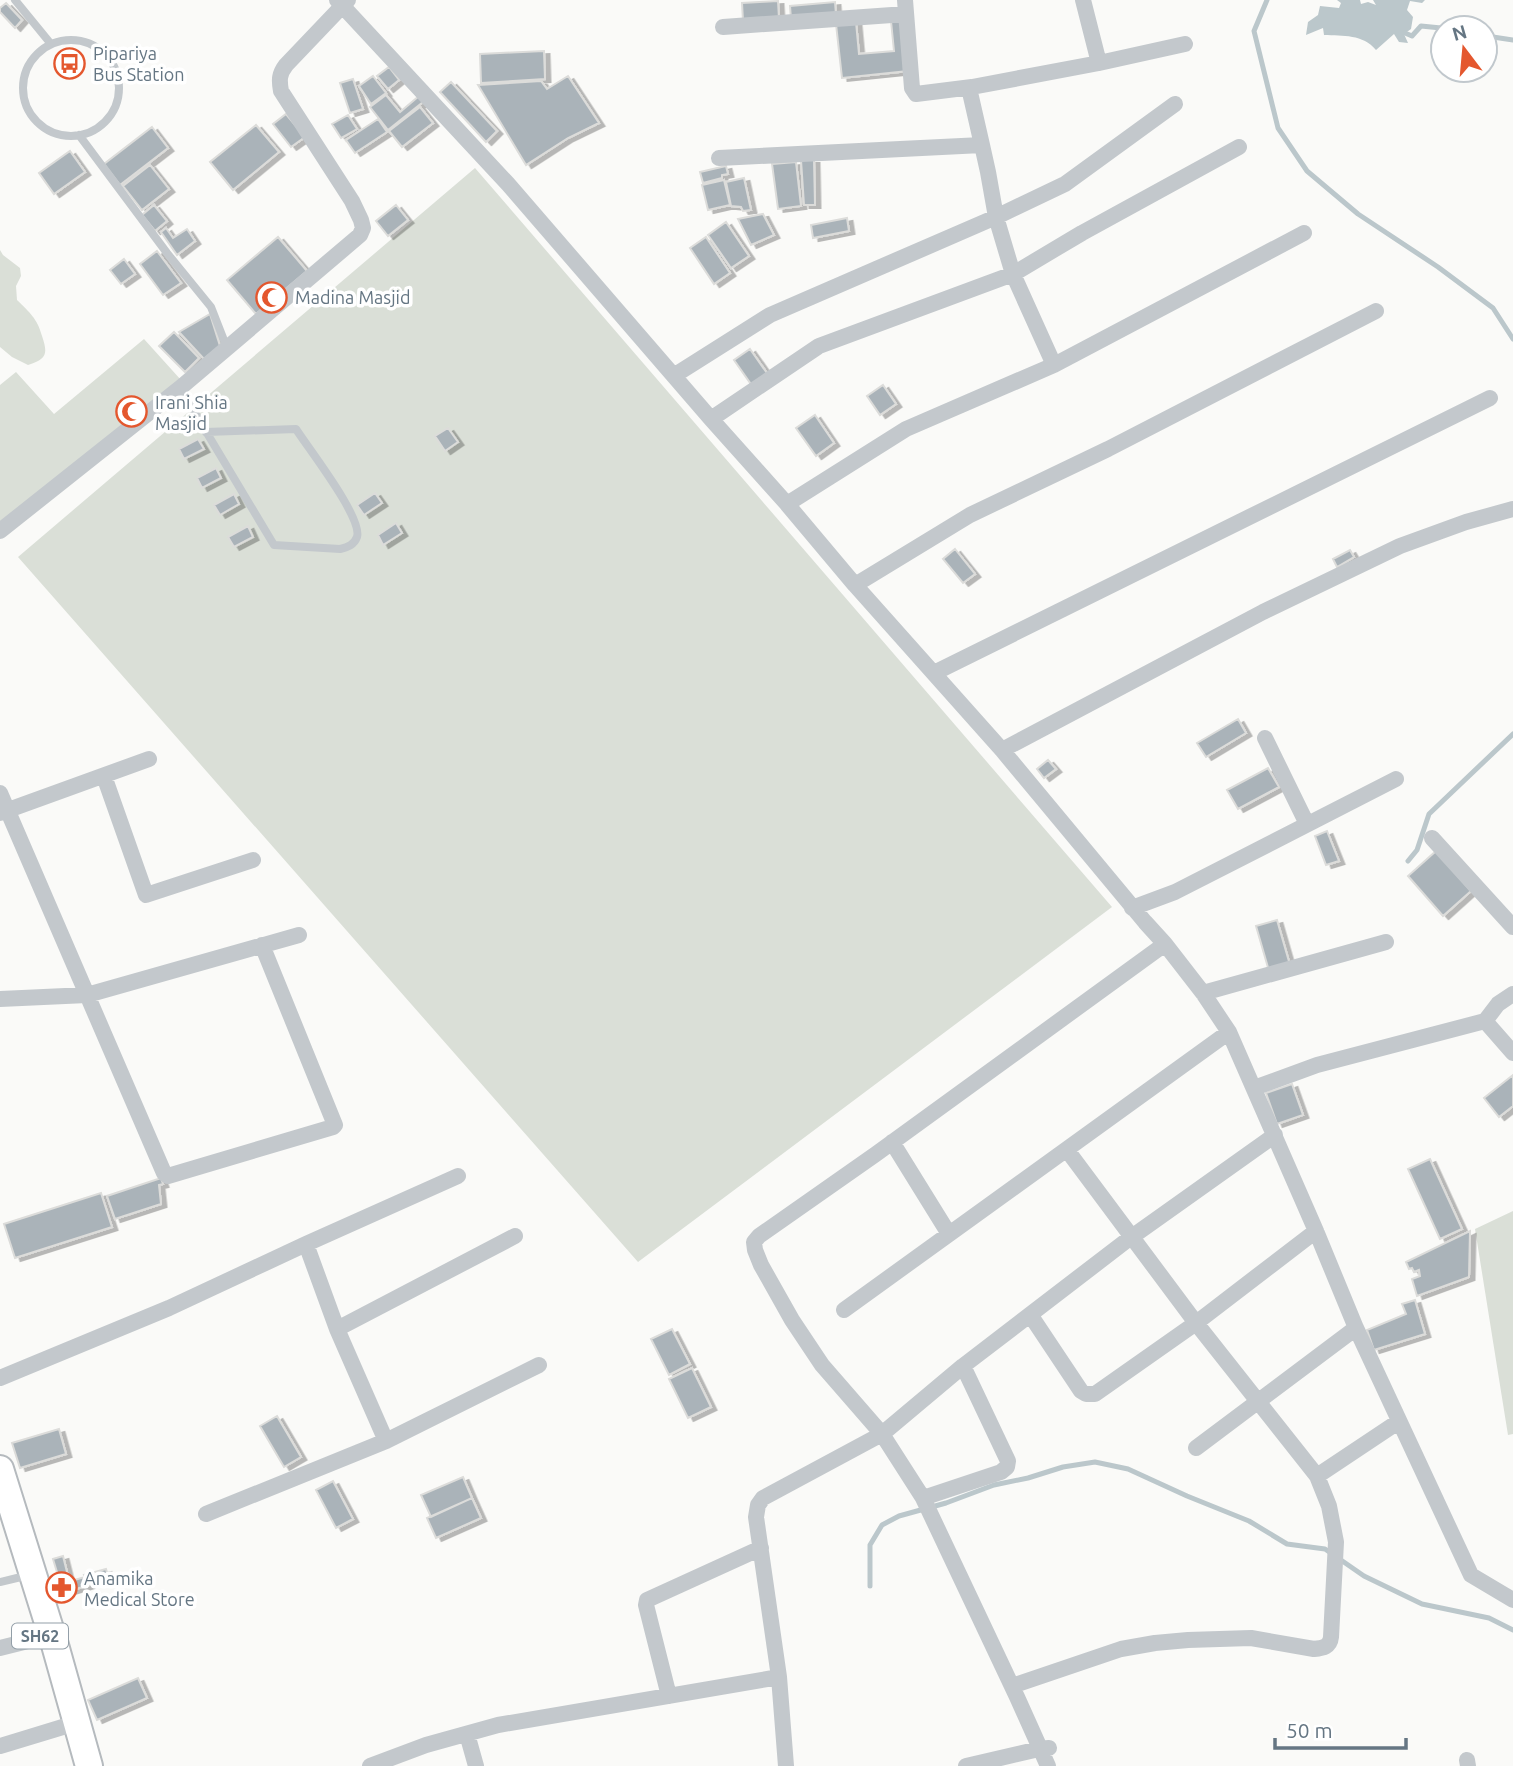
<svg xmlns="http://www.w3.org/2000/svg" width="1513" height="1766" font-family="Ubuntu,sans-serif">
<defs>
<filter id="shadow"><feDropShadow dx="5.5" dy="3" stdDeviation="0" flood-color="#0004"/></filter>
</defs>
<rect width="100%" height="100%" fill="#fafaf8"/>
<path fill="#dadfd7" d="M475,168L1112,907L638,1262L18,557Z
M0,250L3,255L20,268L21,276L16,286L17,300C30,313 37,318 42,336C48,354 47,359 28,365L12,357L0,347Z
M144,339L181,380L0,527V385L16,372L54,414Z
M1513,1211V1434L1508,1435L1475,1229Z"/>
<path fill="#bbc7cb" d="M1337,0H1360L1361,4L1368,2L1376,5L1373,0H1425L1422,3L1410,1L1407,10L1413,17L1411,29L1404,34L1408,43L1399,42L1394,34L1376,50C1363,34 1343,36 1324,35L1323,28L1306,35L1308,22L1318,15L1320,6L1339,8L1341,3Z"/>
<g fill="none" stroke-linecap="round" stroke-linejoin="round">
<path stroke="#bbc7cb" stroke-width="5" d="M1267,0L1254,31L1278,128L1307,171L1358,214L1438,267L1493,308L1513,339
M1485,32L1493,37L1513,40
M1405,33L1412,36L1421,26L1441,28L1457,24L1461,28
M1408,861L1417,850L1429,814L1513,734
M870,1586V1545L882,1525L899,1516L946,1503L994,1485L1028,1478L1063,1467L1095,1462L1128,1469L1187,1496L1249,1521L1287,1544L1325,1549L1364,1576L1422,1604L1489,1618L1513,1630"/>
</g>
<path fill="#aab3b9" stroke="#dcdcda" stroke-width="2" filter="url(#shadow)" d="M778,1L779,19L743,21L742,3Z
M835,2L836,15L791,19L790,6Z
M6,3L22,20L15,28L0,12V8Z
M903,20L908,71L842,78L836,24L856,22L859,54L894,51L891,21Z
M544,51L545,79L481,83L480,54Z
M389,67L399,80L388,89L377,76Z
M373,76L386,93L371,104L359,86Z
M568,76L599,123L568,138L526,165L478,85L541,81L547,89Z
M353,79L363,109L350,113L340,83Z
M451,82L497,131L486,142L440,92Z
M386,95L400,112L419,96L423,102L388,130L370,107Z
M420,107L433,123L402,147L389,131Z
M286,114L305,137L291,147L273,124Z
M348,115L357,129L341,138L332,124Z
M378,119L387,132L355,153L346,140Z
M256,125L279,152L233,190L210,162Z
M152,127L168,148L120,185L104,164Z
M70,151L85,172L54,194L39,173Z
M801,160H814L815,205H804Z
M796,162L801,206L778,209L772,164Z
M150,165L169,189L142,210L123,186Z
M726,166L728,174L722,175V178L703,183L700,172Z
M744,178L751,210L743,211L741,207L731,206L726,182Z
M724,180L730,205L708,210L702,185Z
M154,205L167,221L155,231L142,215Z
M396,205L408,220L388,236L376,221Z
M763,214L774,235L751,245L738,219Z
M847,218L849,231L813,238L811,225Z
M726,222L749,256L731,268L708,235Z
M166,228L173,238L187,229L195,241L177,255L161,232Z
M278,237L307,271L256,314L227,280Z
M706,237L730,273L714,284L690,248Z
M157,251L181,283L163,295L140,264Z
M124,259L135,274L121,284L110,270Z
M210,314L220,346L204,359L179,332Z
M174,332L199,358L185,372L159,346Z
M750,349L769,376L753,387L734,360Z
M883,385L896,404L880,415L867,396Z
M131,396L144,410L129,423L117,409Z
M815,415L834,443L816,456L796,428Z
M448,428L458,442L445,451L435,436Z
M198,439L204,449L184,459L179,449Z
M216,468L221,478L202,488L197,478Z
M375,493L382,503L364,515L357,505Z
M234,494L239,504L220,515L214,505Z
M396,523L402,533L383,545L378,535Z
M248,526L253,537L234,547L228,537Z
M955,549L975,574L963,583L943,559Z
M1350,550L1354,557L1337,567L1333,559Z
M1238,719L1246,733L1206,757L1197,743Z
M1048,760L1056,769L1044,778L1037,769Z
M1268,768L1279,787L1238,809L1227,790Z
M1327,831L1339,861L1326,865L1315,836Z
M1436,851L1471,891L1443,916L1408,876Z
M1277,920L1290,965L1269,971L1256,926Z
M1513,1075V1106L1499,1117L1484,1098Z
M1292,1084L1303,1115L1277,1124L1266,1093Z
M1430,1159L1462,1229L1440,1239L1408,1169Z
M161,1178L163,1184L159,1185L161,1204L115,1219L107,1196Z
M101,1193L112,1227L15,1258L4,1224Z
M1470,1231L1469,1277L1417,1296L1412,1279L1420,1276L1419,1270L1414,1272L1412,1268L1409,1269L1406,1262Z
M1415,1300L1425,1334L1374,1350L1367,1330L1406,1314L1402,1304Z
M672,1329L690,1364L669,1375L651,1339Z
M692,1368L711,1407L688,1418L669,1379Z
M277,1416L301,1457L284,1467L260,1426Z
M59,1429L66,1454L20,1468L12,1443Z
M463,1477L472,1498L431,1517L421,1495Z
M333,1481L353,1519L336,1528L316,1490Z
M472,1498L481,1518L436,1538L427,1518Z
M63,1556L69,1580L60,1582L53,1559Z
M106,1569L108,1576L88,1582L89,1585L63,1593L61,1584L85,1577L84,1575Z
M138,1678L147,1698L97,1720L88,1700Z"/>
<g fill="none" stroke-linecap="round" stroke-linejoin="round">
<defs>
<path id="primary" d="M0,1469L55,1645L89,1766"/>
</defs>
<use href="#primary" stroke="#b5babe" stroke-width="30"/>
<path stroke="#c3c8cc" stroke-width="8" d="M15,0L51,44
M23 88a48 48 0 1 1 96 0a48 48 0 1 1-96 0Z
M79,135L167,253L211,307L227,348
M180,388L274,545L340,549C348,547 354,545 357,537C363,518 308,448 296,429L206,432
M0,1582L21,1577"/>
<path stroke="#c3c8cc" stroke-width="16" d="M337,0L508,184L711,419L787,504L855,585L1002,750L1145,922L1165,944L1203,993L1229,1032L1316,1231L1356,1328L1471,1575L1513,1600
M905,0L912,88L916,94L972,87L1099,63L1185,44
M1083,0L1099,63
M723,27L906,14
M969,88L982,145
M719,158L982,145L988,172L996,217L1013,274L1054,365
M675,375L770,315L996,217L1065,184L1175,104
M711,419L819,346L1013,274L1082,233L1239,147
M787,504L906,429L1054,365L1304,233
M0,531L180,388L360,235L363,228L361,220L352,201L281,91C279,80 279,74 286,65L348,0
M855,585L970,515L1108,449L1376,311
M934,673L1490,398
M1265,738L1307,824
M1002,750L1263,612L1400,546L1466,522L1513,509
M104,776L146,895L253,860
M0,793L164,1173L168,1176L333,1127L335,1125L262,945
M0,813L149,759
M1432,838L1513,927
M1132,908L1175,892L1396,779
M1203,993L1386,942
M0,999L87,995L299,935
M1485,1021L1513,1053
M1254,1088L1317,1065L1485,1021L1498,1004L1513,994
M892,1142L949,1234
M306,1244L337,1329L386,1441
M844,1310L1229,1032
M1031,1316L1081,1391L1086,1394H1095L1196,1323L1316,1231
M337,1329L515,1236
M0,1378L169,1308L306,1244L458,1176
M1196,1448L1356,1328
M1317,1476L1398,1422
M923,1498L1001,1472L1007,1467L1008,1461L963,1366
M206,1514L386,1441L539,1365
M0,1648L40,1638
M1012,1686L1121,1649L1155,1643L1188,1640L1251,1638L1314,1649C1323,1648 1330,1647 1331,1637L1336,1542L1329,1506L1317,1476L1196,1323L1067,1150
M669,1696L646,1605L647,1600L761,1548
M467,1734L476,1766
M0,1746L66,1726
M1467,1760L1468,1766
M370,1766L426,1745L498,1725L779,1677
M786,1766L779,1677L756,1517L758,1505L763,1498L882,1434L963,1366L1126,1241L1275,1135
M966,1766L1039,1749L1049,1748
M1048,1766L1017,1697L923,1498L882,1434L822,1365L792,1320L761,1265L755,1250L754,1242L759,1236L876,1154L1165,944"/>
<use href="#primary" stroke="#fff" stroke-width="26"/>
</g>
<defs>
<symbol id="bus-ring" viewBox="-11 -11 22 22"><circle r="9.5" fill="#fff" stroke="#e4572e" stroke-width="1.5"/><path d="M-5-6H5V4H4V6H2V4H-2V6H-4V4H-5ZM-3.5-4V0h7V-4ZM-3.5 1.2v1.5H-2V1.2ZM2 1.2v1.5H3.5V1.2Z" fill="#e4572e"/></symbol>
<symbol id="mosque-ring" viewBox="-11 -11 22 22"><circle r="9.5" fill="#fff" stroke="#e4572e" stroke-width="1.5"/><path d="M3.5-4.9A6 6 0 1 0 3.5 4.9A5 5 0 1 1 3.5-4.9Z" fill="#e4572e"/></symbol>
<symbol id="pharmacy-ring" viewBox="-11 -11 22 22"><circle r="9.5" fill="#fff" stroke="#e4572e" stroke-width="1.5"/><path d="M-2-6h4v4h4v4h-4v4h-4v-4h-4v-4h4Z" fill="#e4572e"/></symbol>
</defs>
<g fill-rule="evenodd">
<use href="#bus-ring" x="52" y="46" width="35" height="35"/>
<use href="#mosque-ring" x="254" y="280" width="35" height="35"/>
<use href="#mosque-ring" x="114" y="394" width="35" height="35"/>
<use href="#pharmacy-ring" x="44" y="1570" width="35" height="35"/>
</g>
<g text-anchor="middle" dominant-baseline="central" stroke-width="7" stroke-linejoin="round" paint-order="stroke">
<rect fill="#fff" stroke="#939fa8" stroke-width="2" x="12" y="1623.5" width="56" height="25" rx="5"/>
<g font-size="16" font-weight="bold" fill="#657683">
<text x="40" y="1636">SH62</text>
</g>
<g font-size="18" fill="#657683" stroke="#fff" text-anchor="start">
<text x="93" y="53">Pipariya<tspan x="93" dy="21">Bus Station</tspan></text>
<text x="295" y="297">Madina Masjid</text>
<text x="155" y="402">Irani Shia<tspan x="155" dy="21">Masjid</tspan></text>
<text x="84" y="1578">Anamika<tspan x="84" dy="21">Medical Store</tspan></text>
</g>
</g>
<g transform="translate(1464 49) rotate(344)"><circle r="33" fill="#ffffff" stroke="#c1c8cd" stroke-width="2"/>
<path d="M0-5L12 26L0 18L-12 26Z" fill="#e4572e"/>
<text y="-10" font-size="19" font-weight="bold" text-anchor="middle" fill="#657683">N</text>
</g>
<path d="M1275 1738v10h131v-10" fill="none" stroke="#657683" stroke-width="3.5"/>
<text x="1286" y="1738" font-size="21" fill="#657683" stroke="#ffffff" stroke-width="5" paint-order="stroke">50 m</text>
</svg>
